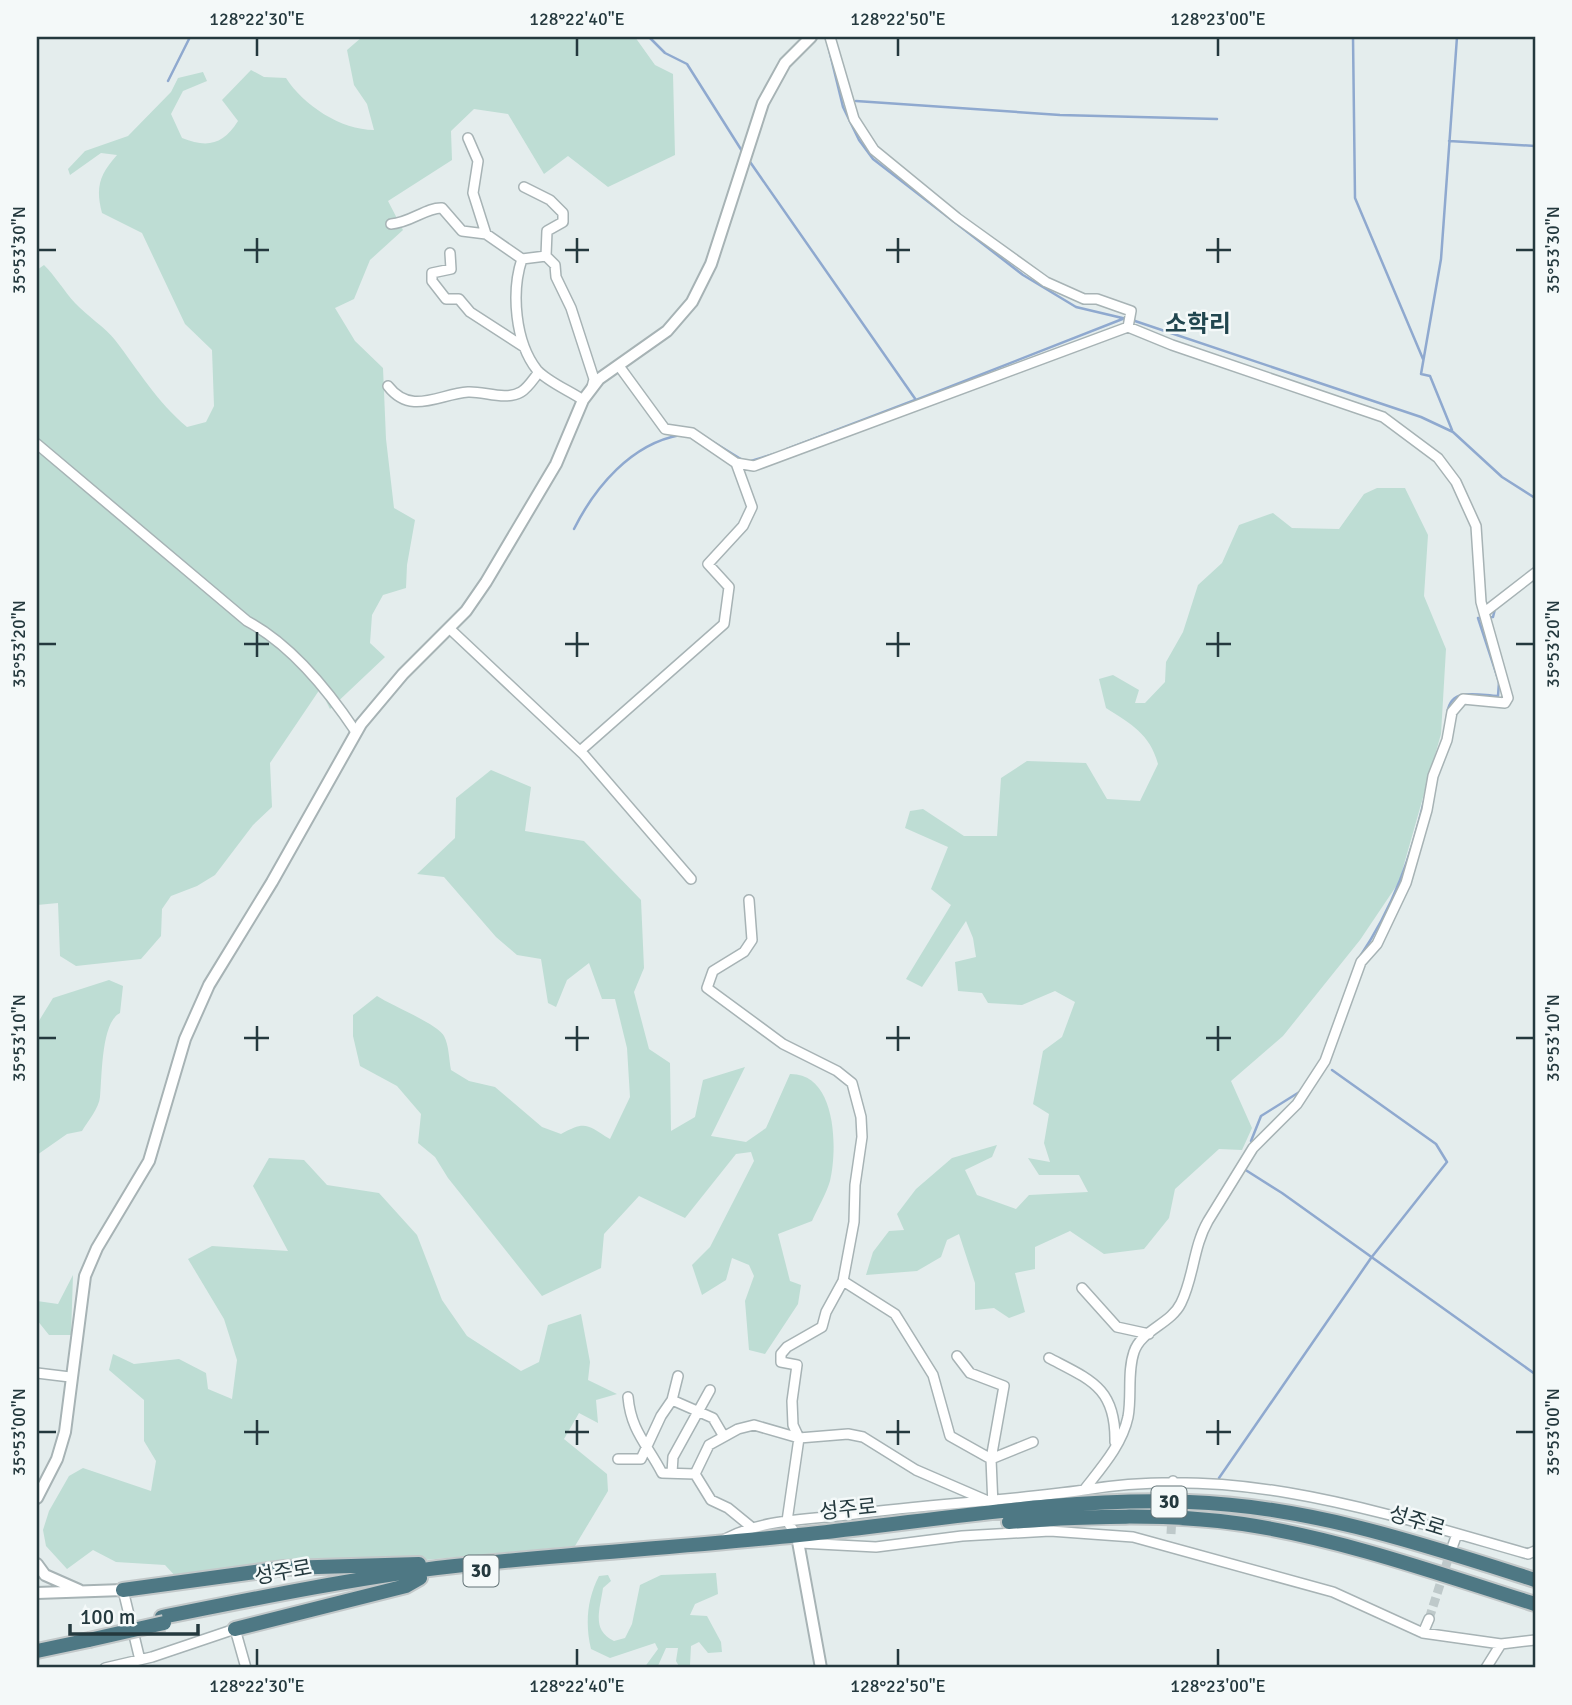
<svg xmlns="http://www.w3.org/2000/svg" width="1572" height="1705" font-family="Signika,'Noto Sans KR',sans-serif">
<rect width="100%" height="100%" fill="#e4eded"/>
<path fill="#beddd4" d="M362,37H635L655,65L673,74L675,155L608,187L568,156L544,174L508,114L474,109L451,131L452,160L388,201L403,230L370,260L354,299L335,308L355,341L383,368L386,439L394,508L415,520L407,565L406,588L383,595L372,615L370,643L385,657L330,709L320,689L270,763L272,807L253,825L215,875L197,886L171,896L162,909L161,936L141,959L76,966L60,956L58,903L37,905V270L44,265C56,277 64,291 75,303C86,315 107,329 115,340C139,371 157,402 187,427L206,422L214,406L212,350L185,324L142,233L102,213C95,187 100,174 117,155L101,153L70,175L68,169L85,151L128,136L171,92L178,78L203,72L207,81L183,91L171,114L182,138C207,148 223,145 238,121L222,100L251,70L264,77L286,78C303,105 341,130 374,130L367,104L354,85L347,50Z
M1377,488H1405L1428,535L1424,596L1446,649L1441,734L1399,882L1360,940L1283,1036L1231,1081L1252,1128L1242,1150L1219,1149L1175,1189L1169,1218L1144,1249L1104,1254L1070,1231L1035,1247V1269L1015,1273L1025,1312L1009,1318L994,1308L975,1310V1283L959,1234L947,1240L941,1257L917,1271L866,1275L873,1252L889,1231L904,1230L897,1214L916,1189L952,1158L997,1145L992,1157L965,1170L977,1195L1016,1209L1029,1195L1088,1192L1079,1175H1039L1028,1158L1050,1162L1044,1143L1049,1114L1033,1104L1043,1051L1062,1037L1075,1002L1055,991L1022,1005L988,1003L982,993L958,991L955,962L976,957L973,938L966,921L922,987L906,979L951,905L931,889L948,847L905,828L910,811L923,809L964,836H997L1001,778L1027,761L1086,763L1107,799L1140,801L1158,764C1150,734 1131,724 1106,708L1099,679L1113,675L1139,690L1135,703H1145L1165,682L1166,662L1183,632L1198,585L1222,563L1239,525L1273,513L1292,528L1339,529L1364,494Z
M491,770L531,787L525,831L584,841L641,900L644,968L634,992L649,1049L670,1063L671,1131L695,1117L703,1080L745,1067L711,1136L746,1142L766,1128L790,1074C836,1073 838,1147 830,1181C826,1194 818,1208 812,1221L778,1234L790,1281L801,1285L798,1304L765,1354L749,1350L745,1301L754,1276L749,1265L732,1258L726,1280L702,1295L692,1265L710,1247L754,1161L751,1152L736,1154L685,1218L639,1196L604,1234L601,1268L542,1296L448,1178L435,1157L418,1143L421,1114L397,1086L360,1066L353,1036V1015L377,996C391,1005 439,1025 444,1036C449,1045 449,1060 451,1070L469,1081L495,1087L542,1127L561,1134C586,1120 587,1125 610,1139L630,1097L627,1048L615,999H602L589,963L567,980L556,1007L548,1003L541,959L517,955L496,937L444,877L417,874L455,838L456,798Z
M109,980L123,986L120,1013C101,1022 102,1078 100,1097C99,1108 88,1121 82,1131L67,1134L37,1155V1024L53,998Z
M269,1158L304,1160L327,1185L379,1193L417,1235L442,1300L467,1336L521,1371L539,1362L548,1325L581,1314L590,1362L588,1380L617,1394L596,1400L598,1423L579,1413L564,1439L607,1474L608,1491L575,1546L351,1567L177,1578L165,1565L116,1562L93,1550L67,1569L46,1546L43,1530L49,1511L69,1476L83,1468L151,1491L156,1461L144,1441V1400L109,1370L113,1354L134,1364L179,1359L206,1373L208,1389L232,1399L237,1360L224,1319L188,1259L212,1246L288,1251L253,1186Z
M73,1275L71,1335H49L37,1320V1301L58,1304Z
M716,1573L718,1594L695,1604L690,1615L707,1616L721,1642L722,1652L708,1653L699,1642L691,1646L690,1665L680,1668L676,1661L678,1648H666L657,1668H644L658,1649L655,1643L610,1658L591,1649C585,1624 587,1599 599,1576L608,1575L611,1581L603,1588C600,1610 591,1630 614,1641L625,1638L632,1624L640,1585L661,1575Z"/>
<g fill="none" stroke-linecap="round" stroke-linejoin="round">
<path stroke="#8fa9cf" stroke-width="2.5" d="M649,37L665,53L687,64L742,151
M826,37L843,107L859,140L873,159L1023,275L1076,307L1135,321L1421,417L1453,432L1502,477L1535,498
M1353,37L1355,198L1423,359
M168,81L190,37
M856,101L1060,115L1217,119
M1449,141L1535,146
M748,159L916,400L1125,318
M1452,430L1430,376L1421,374L1441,259L1457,37
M697,432L744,461
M787,449L915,400
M751,461L774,454
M574,529C595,487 631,444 680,435
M1447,717C1448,686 1475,695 1498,696L1499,682L1478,618L1493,617L1495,609
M1359,958C1394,906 1411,857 1425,797
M1251,1141L1261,1116L1301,1091
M1244,1169L1282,1193L1535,1374
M1219,1478L1371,1258L1447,1162L1436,1144L1332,1070"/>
<path stroke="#bec9ca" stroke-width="9" stroke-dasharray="9 4.5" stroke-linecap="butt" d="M1171,1534L1173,1497
M1429,1619L1451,1550"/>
<defs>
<path id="minor" d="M830,37L854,119L874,150L957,218L1046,282L1084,299H1097L1131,311L1128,327
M468,138L478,161L473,193L486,234
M524,187L550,200L563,213V222L547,231L546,256
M391,224C410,223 427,207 442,208L462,231L486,234L522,259L546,256L555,265L556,277L571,308L594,379L592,387
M450,253L451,269L432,273V281L446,299H459L470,312L524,347
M522,259C511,292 515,342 537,370C548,382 570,391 583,400
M619,366L665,429L692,433L736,463L754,466L1128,327L1172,345L1383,417L1438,458L1456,482L1476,526L1481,602L1508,698L1505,703L1463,699L1452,712L1447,740L1433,776L1427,810L1406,883L1377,944L1361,962L1325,1061L1297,1104L1253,1148L1208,1221C1193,1247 1194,1277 1181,1303C1171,1324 1141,1330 1134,1352C1127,1372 1132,1396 1128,1417C1122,1445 1101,1468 1084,1490C1008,1501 931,1504 855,1514C810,1520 765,1518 725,1539
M388,386C411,416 439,394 468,392C484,391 505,401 521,392C528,388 534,378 539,372
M37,444L247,621C292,645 328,690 356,732
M1486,611L1535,573
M450,629L584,755L691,879
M580,751L724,624L729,587L708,564L743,526L752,507L736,463
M749,900L752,940L744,952L713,971L707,988L783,1044L837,1071L852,1083L861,1117L862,1137L855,1185L854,1222L843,1281L895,1314L933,1375L950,1436L991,1459L993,1506
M1082,1288L1117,1327L1149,1334
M957,1356L970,1373L1004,1386L991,1459L1033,1442
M1049,1358C1091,1380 1116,1388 1115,1442
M37,1373L70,1377
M628,1397C631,1431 647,1444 662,1473L695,1474
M672,1400L713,1418L723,1435
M618,1459H641L661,1416L672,1400L678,1376
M672,1473L673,1457L710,1390
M1173,1481V1492
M1084,1490C1240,1464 1380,1512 1528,1554L1535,1551
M750,1526L728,1508L711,1500L695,1474L709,1445L738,1429L754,1425L799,1438L848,1434L863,1437L916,1470L990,1502
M797,1536L787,1521L799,1438L793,1425L792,1401L797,1365L781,1362V1354L787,1347L822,1327L826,1312L843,1281
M800,1543L876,1547L962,1536L1050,1531L1133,1537L1333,1592L1423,1633L1501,1644
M1453,1545L1457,1534
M123,1590L140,1660
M1423,1633L1429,1619
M105,1668L152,1657L235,1629L246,1668
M1486,1668L1501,1644L1535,1640"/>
<path id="tertiary" d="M37,1498L57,1459L65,1432L85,1276L97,1248L149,1161L185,1039L209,985L272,882L361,724L403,674L466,611L486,582L556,464L583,400L599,379L667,331L692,302L711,264L763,103L785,63L811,37
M797,1536L821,1668
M37,1564L45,1575L79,1590
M37,1593L123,1590"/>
<path id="trunk" d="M1009,1522C1087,1516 1165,1513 1243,1524C1342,1539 1440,1574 1535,1604
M123,1590L284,1568L419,1564
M162,1617C253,1599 345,1580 437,1568C557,1554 679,1548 799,1535C928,1522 1059,1497 1189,1502C1309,1506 1422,1544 1535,1580
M235,1629L406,1586L420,1578
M37,1651L89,1640"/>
</defs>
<use href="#minor" stroke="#a7b3b5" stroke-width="12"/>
<use href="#tertiary" stroke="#a7b3b5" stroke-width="14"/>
<use href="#trunk" stroke="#c2c8c9" stroke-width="18"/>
<use href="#minor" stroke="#fff" stroke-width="9"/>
<use href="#tertiary" stroke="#fff" stroke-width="10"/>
<use href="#trunk" stroke="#4e7884" stroke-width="14"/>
<defs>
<path id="trunk-bridge" d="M89,1640L164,1623"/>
</defs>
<use href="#trunk-bridge" stroke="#c2c8c9" stroke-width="18" stroke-linecap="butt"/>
<use href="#trunk-bridge" stroke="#4e7884" stroke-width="14"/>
</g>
<path fill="none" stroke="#24393e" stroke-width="2.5" d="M257,38V56M577,38V56M898,38V56M1218,38V56M257,238V263M577,238V263M898,238V263M1218,238V263M38,250H56M244,250H269M565,250H589M886,250H910M1206,250H1231M1516,250H1534M257,632V657M577,632V657M898,632V657M1218,632V657M38,644H56M244,644H269M565,644H589M886,644H910M1206,644H1231M1516,644H1534M257,1026V1051M577,1026V1051M898,1026V1051M1218,1026V1051M38,1038H56M244,1038H269M565,1038H589M886,1038H910M1206,1038H1231M1516,1038H1534M257,1420V1445M577,1420V1445M898,1420V1445M1218,1420V1445M38,1432H56M244,1432H269M565,1432H589M886,1432H910M1206,1432H1231M1516,1432H1534M257,1649V1666M577,1649V1666M898,1649V1666M1218,1649V1666"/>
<g text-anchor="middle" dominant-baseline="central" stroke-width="5" stroke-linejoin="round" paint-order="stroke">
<g fill="#f4f9f9" stroke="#627376" stroke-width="2">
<rect x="1151.5" y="1486.5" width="35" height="31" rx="5"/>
<rect x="463.5" y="1555.5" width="35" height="31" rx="5"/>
</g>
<g font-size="19" font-weight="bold" fill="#24393e">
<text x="1169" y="1502">30</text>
<text x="481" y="1571">30</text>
</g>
<g font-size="21" fill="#24393e" stroke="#f4f9f9">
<text transform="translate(848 1509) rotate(-6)">성주로</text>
<text transform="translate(1417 1521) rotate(17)">성주로</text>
<text transform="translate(283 1572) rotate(-10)">성주로</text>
</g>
<g font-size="24" font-weight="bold" fill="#21464f" stroke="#f4f9f9">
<text x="1198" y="324">소학리</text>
</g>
</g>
<rect width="1572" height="1705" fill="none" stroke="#f4f9f9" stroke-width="77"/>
<path d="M70 1624v10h128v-10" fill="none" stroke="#24393e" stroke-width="3.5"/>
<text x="80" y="1624" font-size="21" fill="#24393e" stroke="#f4f9f9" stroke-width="5" paint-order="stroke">100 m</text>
<rect x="38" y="38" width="1496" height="1628" fill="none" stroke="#24393e" stroke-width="2.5"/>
<g font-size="18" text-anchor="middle" fill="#24393e">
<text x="257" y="25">128°22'30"E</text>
<text x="577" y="25">128°22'40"E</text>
<text x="898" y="25">128°22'50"E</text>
<text x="1218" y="25">128°23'00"E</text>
<text transform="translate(19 250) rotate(-90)" y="6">35°53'30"N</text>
<text transform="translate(1553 250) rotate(-90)" y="6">35°53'30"N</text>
<text transform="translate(19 644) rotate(-90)" y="6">35°53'20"N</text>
<text transform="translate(1553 644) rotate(-90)" y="6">35°53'20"N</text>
<text transform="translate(19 1038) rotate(-90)" y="6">35°53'10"N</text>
<text transform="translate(1553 1038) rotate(-90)" y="6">35°53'10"N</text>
<text transform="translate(19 1432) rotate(-90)" y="6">35°53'00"N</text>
<text transform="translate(1553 1432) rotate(-90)" y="6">35°53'00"N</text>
<text x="257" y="1692">128°22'30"E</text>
<text x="577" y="1692">128°22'40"E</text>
<text x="898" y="1692">128°22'50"E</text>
<text x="1218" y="1692">128°23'00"E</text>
</g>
</svg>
